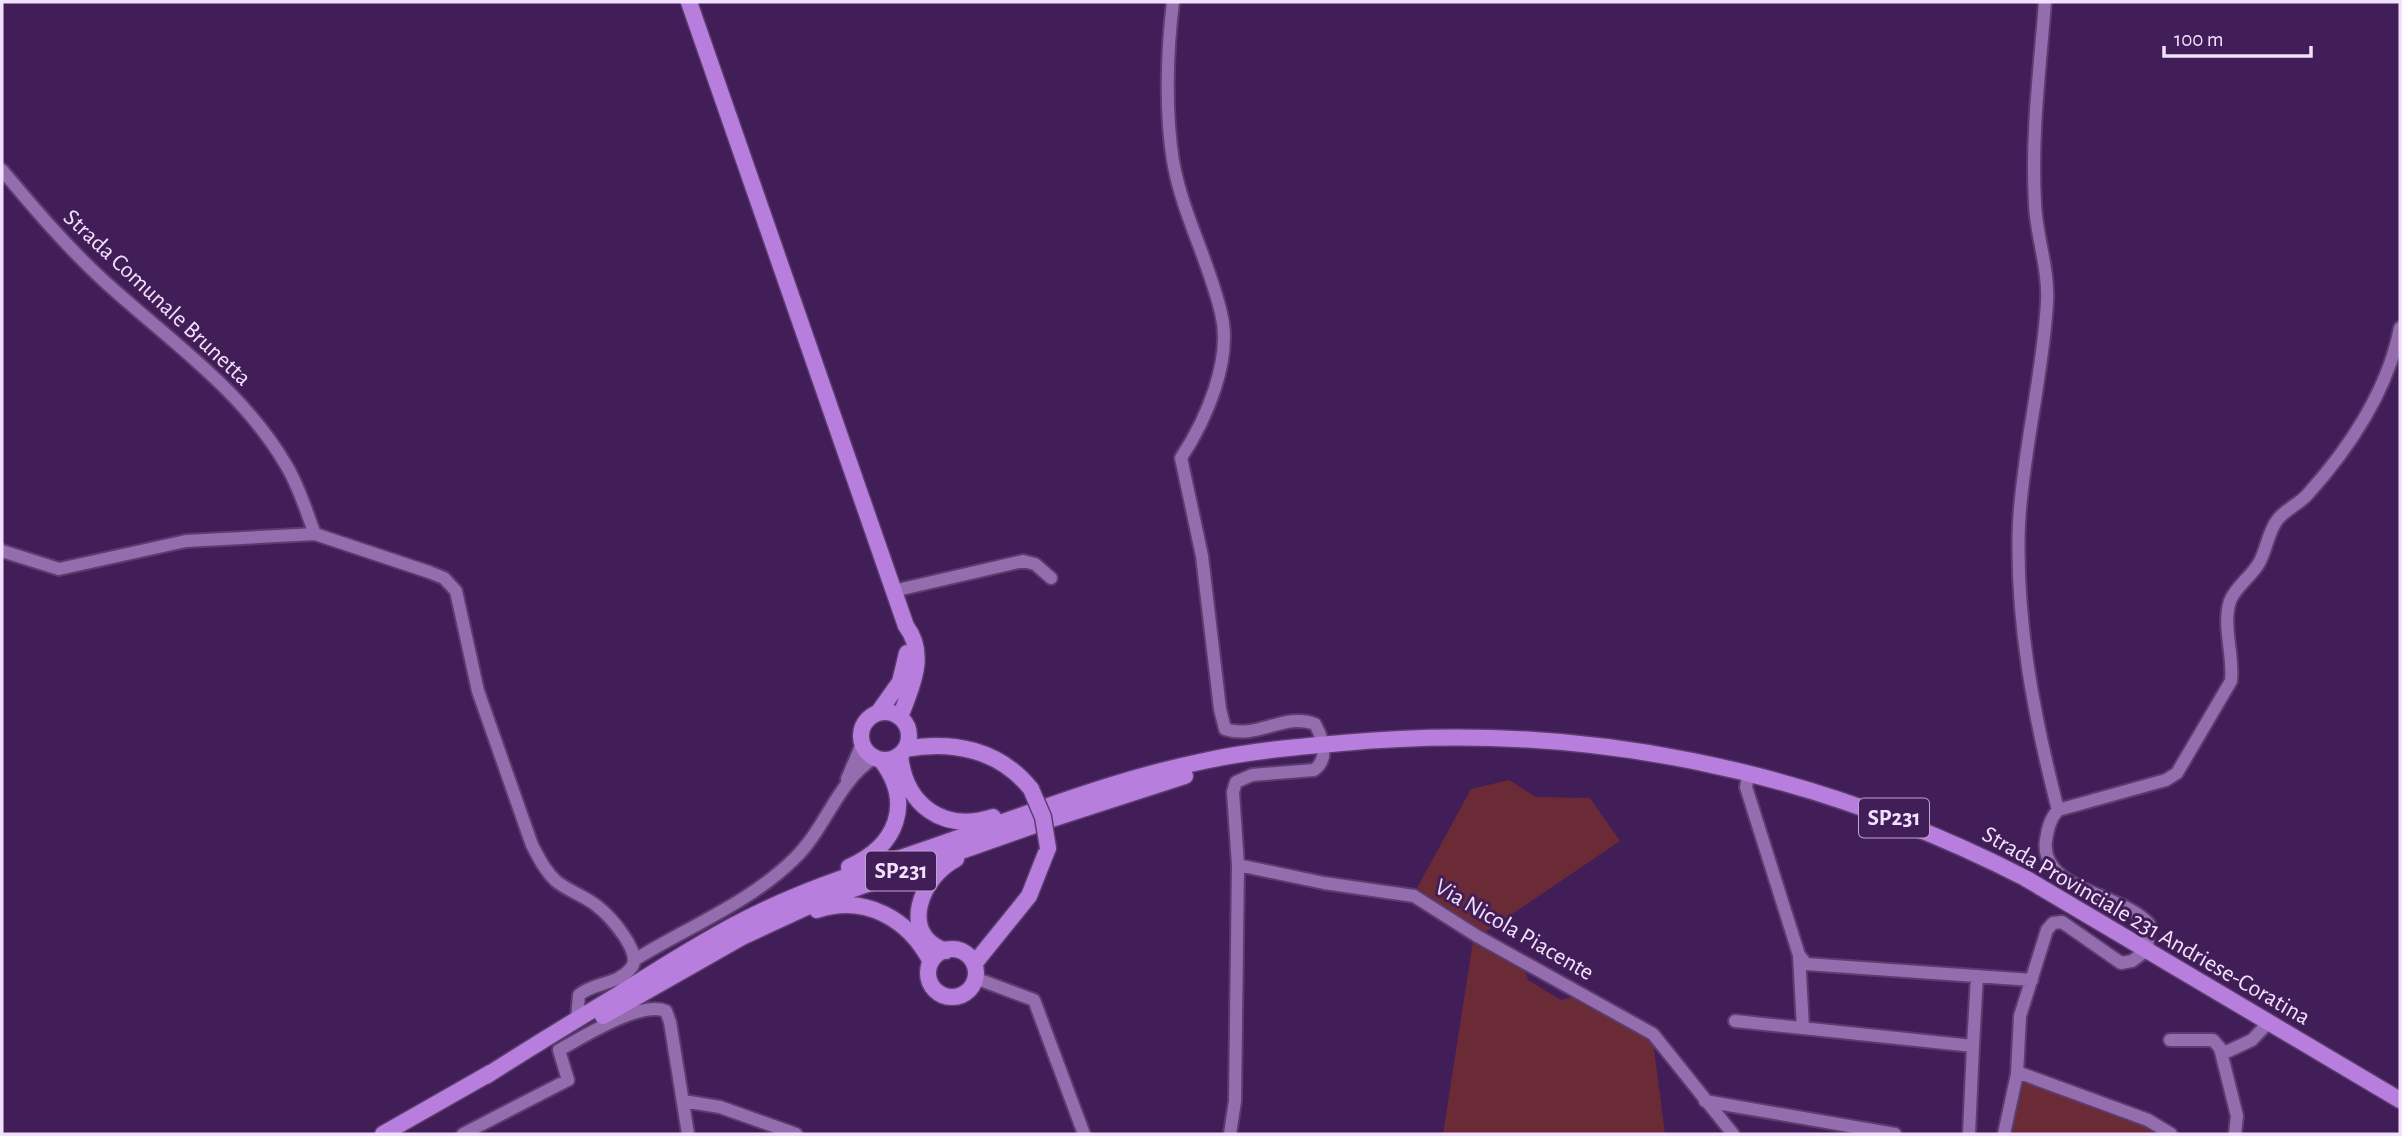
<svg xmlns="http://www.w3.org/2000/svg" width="2402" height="1136" font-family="'Alegreya Sans',sans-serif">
<rect width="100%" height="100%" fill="#421e58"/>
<path fill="#6a2a36" d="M1509,780L1536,797L1590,798L1620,841L1484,933L1417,888L1471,789Z
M1473,941L1525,969L1528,980L1561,1000L1574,997L1653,1041L1665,1134H1443Z
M2022,1077L2145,1124L2162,1134H2010Z"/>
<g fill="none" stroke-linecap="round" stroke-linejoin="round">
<defs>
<path id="minor" d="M1173,2C1167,50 1165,112 1173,161C1182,213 1209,261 1221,313C1233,359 1206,420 1181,458L1202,556L1220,709L1225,729C1256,740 1285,712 1315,724C1323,739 1330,758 1314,770L1252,775L1236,782L1233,792L1238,865
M2,170C34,208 66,246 103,280C166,338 242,389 286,465C299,486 306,511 315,534L429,572L444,578L456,591L478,691L532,845C539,858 545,871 556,881C568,891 585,896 597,906C610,916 644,954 631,968C618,985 594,982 579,995L577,1019
M2,551L59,569L186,541L315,534
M893,591L1023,561L1035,564L1051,578
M1749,772L1746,787L1799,955L1806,964L2032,980
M847,779L862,744
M2058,810L2166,780L2177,773L2231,681C2234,656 2222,625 2230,601C2236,586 2251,577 2259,563C2267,549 2268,531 2278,519C2286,509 2299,504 2307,495C2349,449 2388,390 2400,328
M1799,955L1803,1028
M636,959C688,927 751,902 795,858C826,828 837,782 874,758
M975,978L1034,1000L1084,1134
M1735,1021L1973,1046L1969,1134
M2170,1040H2213L2220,1048L2237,1116L2235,1134
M1973,1046L1977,976
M2222,1054L2252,1040L2269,1022
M2017,1072L2148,1120L2171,1134
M683,1101L720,1107L796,1134
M1705,1101L1895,1134
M463,1134L568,1080L559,1050C583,1037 641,1000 666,1011L670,1022L688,1134
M1230,1134L1235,1101L1238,865L1324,883L1414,896L1477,936L1653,1034L1733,1134
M2004,1134L2017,1074L2020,1016L2047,930L2053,923L2062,922L2121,963L2132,961L2147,950L2149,924C2123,893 2039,891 2046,840C2048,828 2050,819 2058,810C2034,717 2015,619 2019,523C2023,449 2043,376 2047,302C2049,268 2036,236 2035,203C2031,136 2040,68 2045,2"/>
<path id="major" d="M689,2L906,626C928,655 911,688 900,717
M861 736a24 24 0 1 1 48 0a24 24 0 1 1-48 0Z
M878,713L900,682L907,653
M905,749C953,740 1000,750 1031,789
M900,755C905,805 943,833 993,817
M849,867C897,846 914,803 881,760
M817,910C865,894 909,919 931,962
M928 973a24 24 0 1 1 48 0a24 24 0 1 1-48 0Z
M946,951C897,934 922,876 956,859
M974,964L1029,896L1048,848
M603,1016L742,937L822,900L1052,819L1185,776
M486,1076C530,1048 574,1021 619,994C661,968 702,941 746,919C814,884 889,863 961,837C1040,809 1121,778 1204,761C1250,751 1295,747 1342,743C1580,720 1812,769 2025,878L2400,1100
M383,1134L492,1072"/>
</defs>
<use href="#minor" stroke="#5c3c6e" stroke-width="16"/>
<use href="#major" stroke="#5c3c6e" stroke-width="19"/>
<use href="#minor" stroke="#936dae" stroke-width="12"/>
<use href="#major" stroke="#b77ede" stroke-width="16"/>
<defs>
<path id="major-bridge" d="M1031,789L1043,817L1048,848"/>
</defs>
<use href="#major-bridge" stroke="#5c3c6e" stroke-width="19" stroke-linecap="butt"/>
<use href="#major-bridge" stroke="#b77ede" stroke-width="16"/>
</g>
<g text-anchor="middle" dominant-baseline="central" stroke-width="6" stroke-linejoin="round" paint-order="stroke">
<g fill="#421e58" stroke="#bca6cc" stroke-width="2">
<rect x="1859" y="798.5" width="70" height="39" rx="5"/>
<rect x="866" y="851.5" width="70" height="39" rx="5"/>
</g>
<g font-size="23" font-weight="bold" fill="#f1e1fd">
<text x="1894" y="818">SP231</text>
<text x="901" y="871">SP231</text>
</g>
<g font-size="24" fill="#f1e1fd" stroke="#421e58">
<text transform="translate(157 298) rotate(43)">Strada Comunale Brunetta</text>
<text transform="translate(2146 926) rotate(30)">Strada Provinciale 231 Andriese-Coratina</text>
<text transform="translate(1514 930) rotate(30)">Via Nicola Piacente</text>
</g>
</g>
<rect width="2402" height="1136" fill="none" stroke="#f1e1fd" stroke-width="7"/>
<path d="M2164 46v10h147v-10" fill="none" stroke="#f1e1fd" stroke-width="3.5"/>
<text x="2174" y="46" font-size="21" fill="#f1e1fd" stroke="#421e58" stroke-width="5" paint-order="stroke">100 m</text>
</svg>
